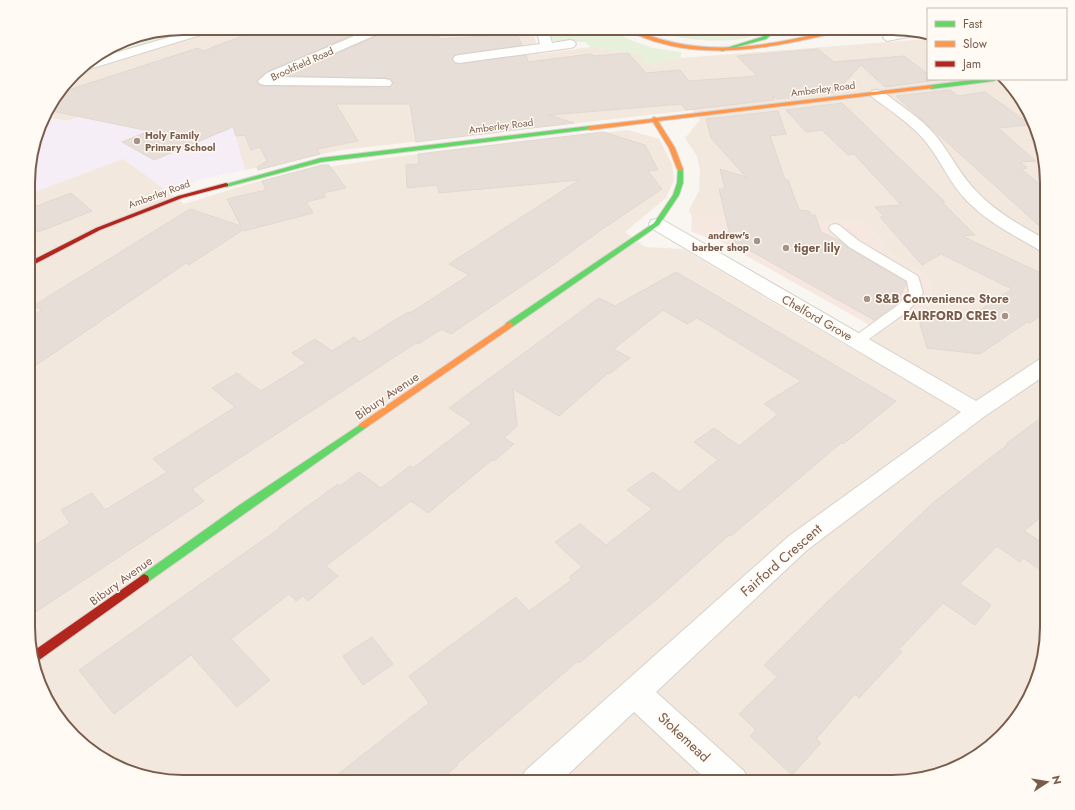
<svg xmlns="http://www.w3.org/2000/svg" width="1075" height="810" font-family="Jost,sans-serif">
<rect width="100%" height="100%" fill="#f9f5f0"/>
<path fill="#f2e8de" d="M226,28H531L540,54L591,47L638,53L648,64L681,58L928,39V79H1004L1031,115L1047,183V637L1035,687L1009,729L960,766L892,782H173L124,770L81,744L44,696L28,637L29,194L123,158L184,204L252,183L321,168L394,157L628,130L659,139L672,164L674,180L666,198L625,232L645,247L683,249L859,353L876,335L932,303L931,279L891,254L866,221L692,217L689,210L699,191L700,171L697,156L685,138L700,120L692,110L342,150L245,170L232,124L240,85L209,73L67,121L45,117L49,106L74,75Z"/>
<path fill="#f6e8e1" d="M692,217L866,221L891,254L931,279L932,303L876,335L866,323L720,241L705,237L691,231Z"/>
<path fill="#f6eef6" d="M209,73L240,85L276,84L260,118L232,124L245,170L202,179L169,192L123,159L29,194V163L44,118L68,121Z"/>
<path fill="#e7f0db" d="M183,28H200L89,62L133,36Z
M549,28H607L630,40L653,48L681,52V58L648,64L638,53L591,47L585,42H556L551,39Z
M648,28H766C762,31 757,34 753,36C729,45 671,40 648,28Z"/>
<path fill="#e6ded7" stroke="#e2d8d2" d="M263,28H369L266,72L257,81L259,85L265,86L390,88L393,82L390,79L385,78L287,76L388,31L390,28H397L420,35L433,34V37L439,36V39L517,34L522,45L455,55L452,60L455,63L459,64L526,55L528,62L591,54L594,56L628,53L646,73L680,70L689,81L757,76L737,56L818,49L834,62L904,56L928,74V79L937,80L885,87L861,65L836,92L777,99L773,96L774,100L686,110L681,104L549,115L574,123L416,142L410,104H336L358,141L317,149L320,154L258,170L257,167L267,161L260,147L251,150L245,135L236,136L233,127L154,160L122,142L149,131L47,110L49,106L59,93L198,48L203,51Z
M950,90L958,96L985,92L1031,125L998,128L1036,161L1020,162L1027,168L1021,169L1047,190V233L896,96Z
M842,103L945,202H942L975,235L962,236L1047,276V311L1030,323L1027,322L980,354L927,348L917,313L968,318L1012,289L941,254L922,265L880,217H884L875,207L901,205L854,154L848,155L822,130L806,132L786,110Z
M778,111L786,134L770,136L785,180H788L799,210L809,211L811,215H815L821,232L842,242L848,248L906,282V285L895,305L874,320L731,240L719,189H725L720,169L746,177L711,138L706,119Z
M603,132L645,145L658,170L648,171L662,189L601,230L558,261H559L451,334L442,329L418,344L416,343L192,489L204,501L28,617L29,549L70,523L61,510L92,493L105,510L167,472L153,459L235,407L212,388L237,373L261,391L306,363L292,353L315,339L332,351L354,337L360,342L408,312L410,313L469,275L449,264L579,180L439,193L437,185L407,188L406,165L419,164L418,154Z
M322,165H329L346,188L323,193L326,197L306,202L313,213L244,231L243,230L189,265L186,263L29,370V318L42,310L33,306L190,209L241,226L227,199L266,190L262,181Z
M71,193L92,211L38,232L29,224V209Z
M676,272L896,401L852,437L843,444L841,443L731,536L729,535L656,600L579,663L578,661L457,764L458,765L438,782H328L429,703L409,676L516,597L529,611L572,580L569,577L582,567L555,542L580,524L606,545L652,509L627,490L653,472L679,492L718,460L694,442L714,428L739,446L778,414L764,404L801,381L697,318L687,324L663,310L614,349L630,358L609,374L608,373L559,416L513,389L517,426L504,438L514,444L494,461L492,460L428,513L411,501L326,566L338,576L308,601L303,596L296,601L289,594L231,639L270,680L237,707L191,655L114,714L79,670L280,528L279,527L338,484L340,486L359,472L381,488L410,466L413,468L472,423L449,408L599,298L615,306Z
M1047,413V512L1024,531L1047,546V574L1023,558L1020,562L997,546L960,584L991,605L975,625L943,603L899,649L902,652L859,698L855,694L816,739L821,743L792,775L750,736L756,730L739,714L777,677L764,665L824,605L934,502L1007,445L1006,444Z
M372,637L393,664L363,685L343,656Z"/>
<g fill="none" stroke-linecap="round" stroke-linejoin="round">
<defs>
<path id="lane" d="M912,31L928,34V39L913,36L887,41L883,38L884,36Z
M835,224L839,225L859,241L918,276L923,293L908,311L862,344L857,346L852,344L850,341L852,338L898,305L909,292L907,281L849,247L831,231L829,228L831,225Z"/>
<path id="street" d="M201,28H219L217,30L83,71H77L81,66L91,60Z
M373,28H389L387,30L280,77L385,79L390,80L392,83L390,86L265,85L260,84L258,81L267,73Z
M536,28H548L552,43L570,40L574,41L576,44L574,47L570,48L459,63L455,62L453,59L455,56L459,55L540,44Z
M877,90L882,91C900,105 921,118 936,136C951,154 961,177 979,194C999,214 1023,227 1047,240V252L1041,251C1015,236 989,223 968,202C950,184 941,161 926,142C911,124 891,111 872,97L870,94L872,91Z
M657,219L663,220L976,401L1040,359L1047,357V374L985,416L807,550L656,692L744,771L749,782H709L634,712L560,782H520L525,771L789,536L961,412L651,228L649,224L651,220Z"/>
<path id="fast" d="M774,28H779L766,39L722,51L720,50L762,37Z
M981,79H997L994,81L931,89L928,87L931,85Z
M590,126L593,128L592,129L321,162L226,187L223,185L321,158Z
M678,168L683,169V183L679,195L659,225L512,327H506L505,325L506,323L654,223L673,195L677,183Z
M364,422L367,423L369,425L367,427L148,582L144,584L140,582L139,579L140,576L241,504Z"/>
<path id="slow" d="M623,28H629C700,59 758,48 830,31L831,28H835L834,33C772,48 706,61 645,38C638,35 629,32 623,28Z
M931,85L934,87L933,88L658,121L675,148L683,169L680,171L677,169L669,148L653,122L590,130L587,128L590,126L651,119L654,117L656,118Z
M509,322L512,323L513,325L512,327L367,427H361L359,425L361,423Z"/>
<path id="jam" d="M226,183L228,184V186L182,198L100,230L29,267V262L96,228L178,196Z
M144,574L148,576L149,579L148,582L35,663L32,652Z"/>
</defs>
<use href="#lane" stroke="#d7d1cb" stroke-width="2"/>
<use href="#street" stroke="#d7d1cb" stroke-width="2"/>
<use href="#fast" stroke="#d9d2cb" stroke-width="2"/>
<use href="#slow" stroke="#d9d2cb" stroke-width="2"/>
<use href="#jam" stroke="#d9d2cb" stroke-width="2"/>
<use href="#lane" fill="#fefefd" fill-rule="evenodd"/>
<use href="#street" fill="#fefefd" fill-rule="evenodd"/>
<use href="#fast" fill="#63d668" fill-rule="evenodd"/>
<use href="#slow" fill="#ff974d" fill-rule="evenodd"/>
<use href="#jam" fill="#b3261e" fill-rule="evenodd"/>
</g>
<g fill="#a69286" stroke="#fffaf3" stroke-width="1.5">
<circle cx="137" cy="141" r="4"/>
<circle cx="757" cy="241" r="4"/>
<circle cx="786" cy="248" r="4"/>
<circle cx="867" cy="299" r="4"/>
<circle cx="1005" cy="316" r="4"/>
</g>
<g text-anchor="middle" dominant-baseline="central" stroke-width="3" stroke-linejoin="round" paint-order="stroke">
<g font-size="10" fill="#7a5c4d" stroke="#fffaf3">
<text transform="translate(302 64) rotate(-24)">Brookfield Road</text>
<text transform="translate(823 89) rotate(-7)">Amberley Road</text>
<text transform="translate(501 126) rotate(-7)">Amberley Road</text>
<text transform="translate(159 194) rotate(-20)">Amberley Road</text>
</g>
<g font-size="10" font-weight="bold" fill="#7a5c4d" stroke="#fffaf3" text-anchor="start">
<text x="145" y="135">Holy Family<tspan x="145" dy="12">Primary School</tspan></text>
<text x="749" y="235" text-anchor="end">andrew's<tspan x="749" dy="12">barber shop</tspan></text>
</g>
<g font-size="12" font-weight="bold" fill="#7a5c4d" stroke="#fffaf3" text-anchor="start">
<text x="794" y="248">tiger lily</text>
<text x="875" y="299">S&amp;B Convenience Store</text>
<text x="997" y="316" text-anchor="end">FAIRFORD CRES</text>
</g>
<g font-size="12" fill="#7a5c4d" stroke="#fffaf3">
<text transform="translate(817 318) rotate(30)">Chelford Grove</text>
<text transform="translate(387 396) rotate(-34)">Bibury Avenue</text>
<text transform="translate(121 581) rotate(-36)">Bibury Avenue</text>
</g>
<g font-size="14" fill="#7a5c4d" stroke="#fffaf3">
<text transform="translate(781 560) rotate(-41)">Fairford Crescent</text>
<text transform="translate(684 737) rotate(43)">Stokemead</text>
</g>
</g>
<path d="M0 0H1075V810H0ZM183 35H892A148 148 0 0 1 1040 183V627A148 148 0 0 1 892 775H183A148 148 0 0 1 35 627V183A148 148 0 0 1 183 35Z" fill="#fffaf3" fill-rule="evenodd"/>
<path fill="none" stroke="#7a5c4d" stroke-width="2" d="M183 35H892A148 148 0 0 1 1040 183V627A148 148 0 0 1 892 775H183A148 148 0 0 1 35 627V183A148 148 0 0 1 183 35Z"/>
<rect x="927" y="8" width="140" height="72" fill="#fffaf3" stroke="#cabbb1"/>
<rect x="935" y="21" width="20" height="6" fill="#63d668" stroke="#cabbb1"/>
<text x="963" y="28" font-size="12" fill="#7a5c4d">Fast</text>
<rect x="935" y="41" width="20" height="6" fill="#ff974d" stroke="#cabbb1"/>
<text x="963" y="48" font-size="12" fill="#7a5c4d">Slow</text>
<rect x="935" y="61" width="20" height="6" fill="#b3261e" stroke="#cabbb1"/>
<text x="963" y="68" font-size="12" fill="#7a5c4d">Jam</text>
<g transform="translate(1047 782) rotate(78)" stroke="#fffaf3" stroke-width="3" paint-order="stroke">
<path d="M0-3L7 15L0 10L-7 15Z" fill="#7a5c4d"/>
<text y="-6" font-size="11" font-weight="bold" text-anchor="middle" fill="#7a5c4d">N</text>
</g>
</svg>
